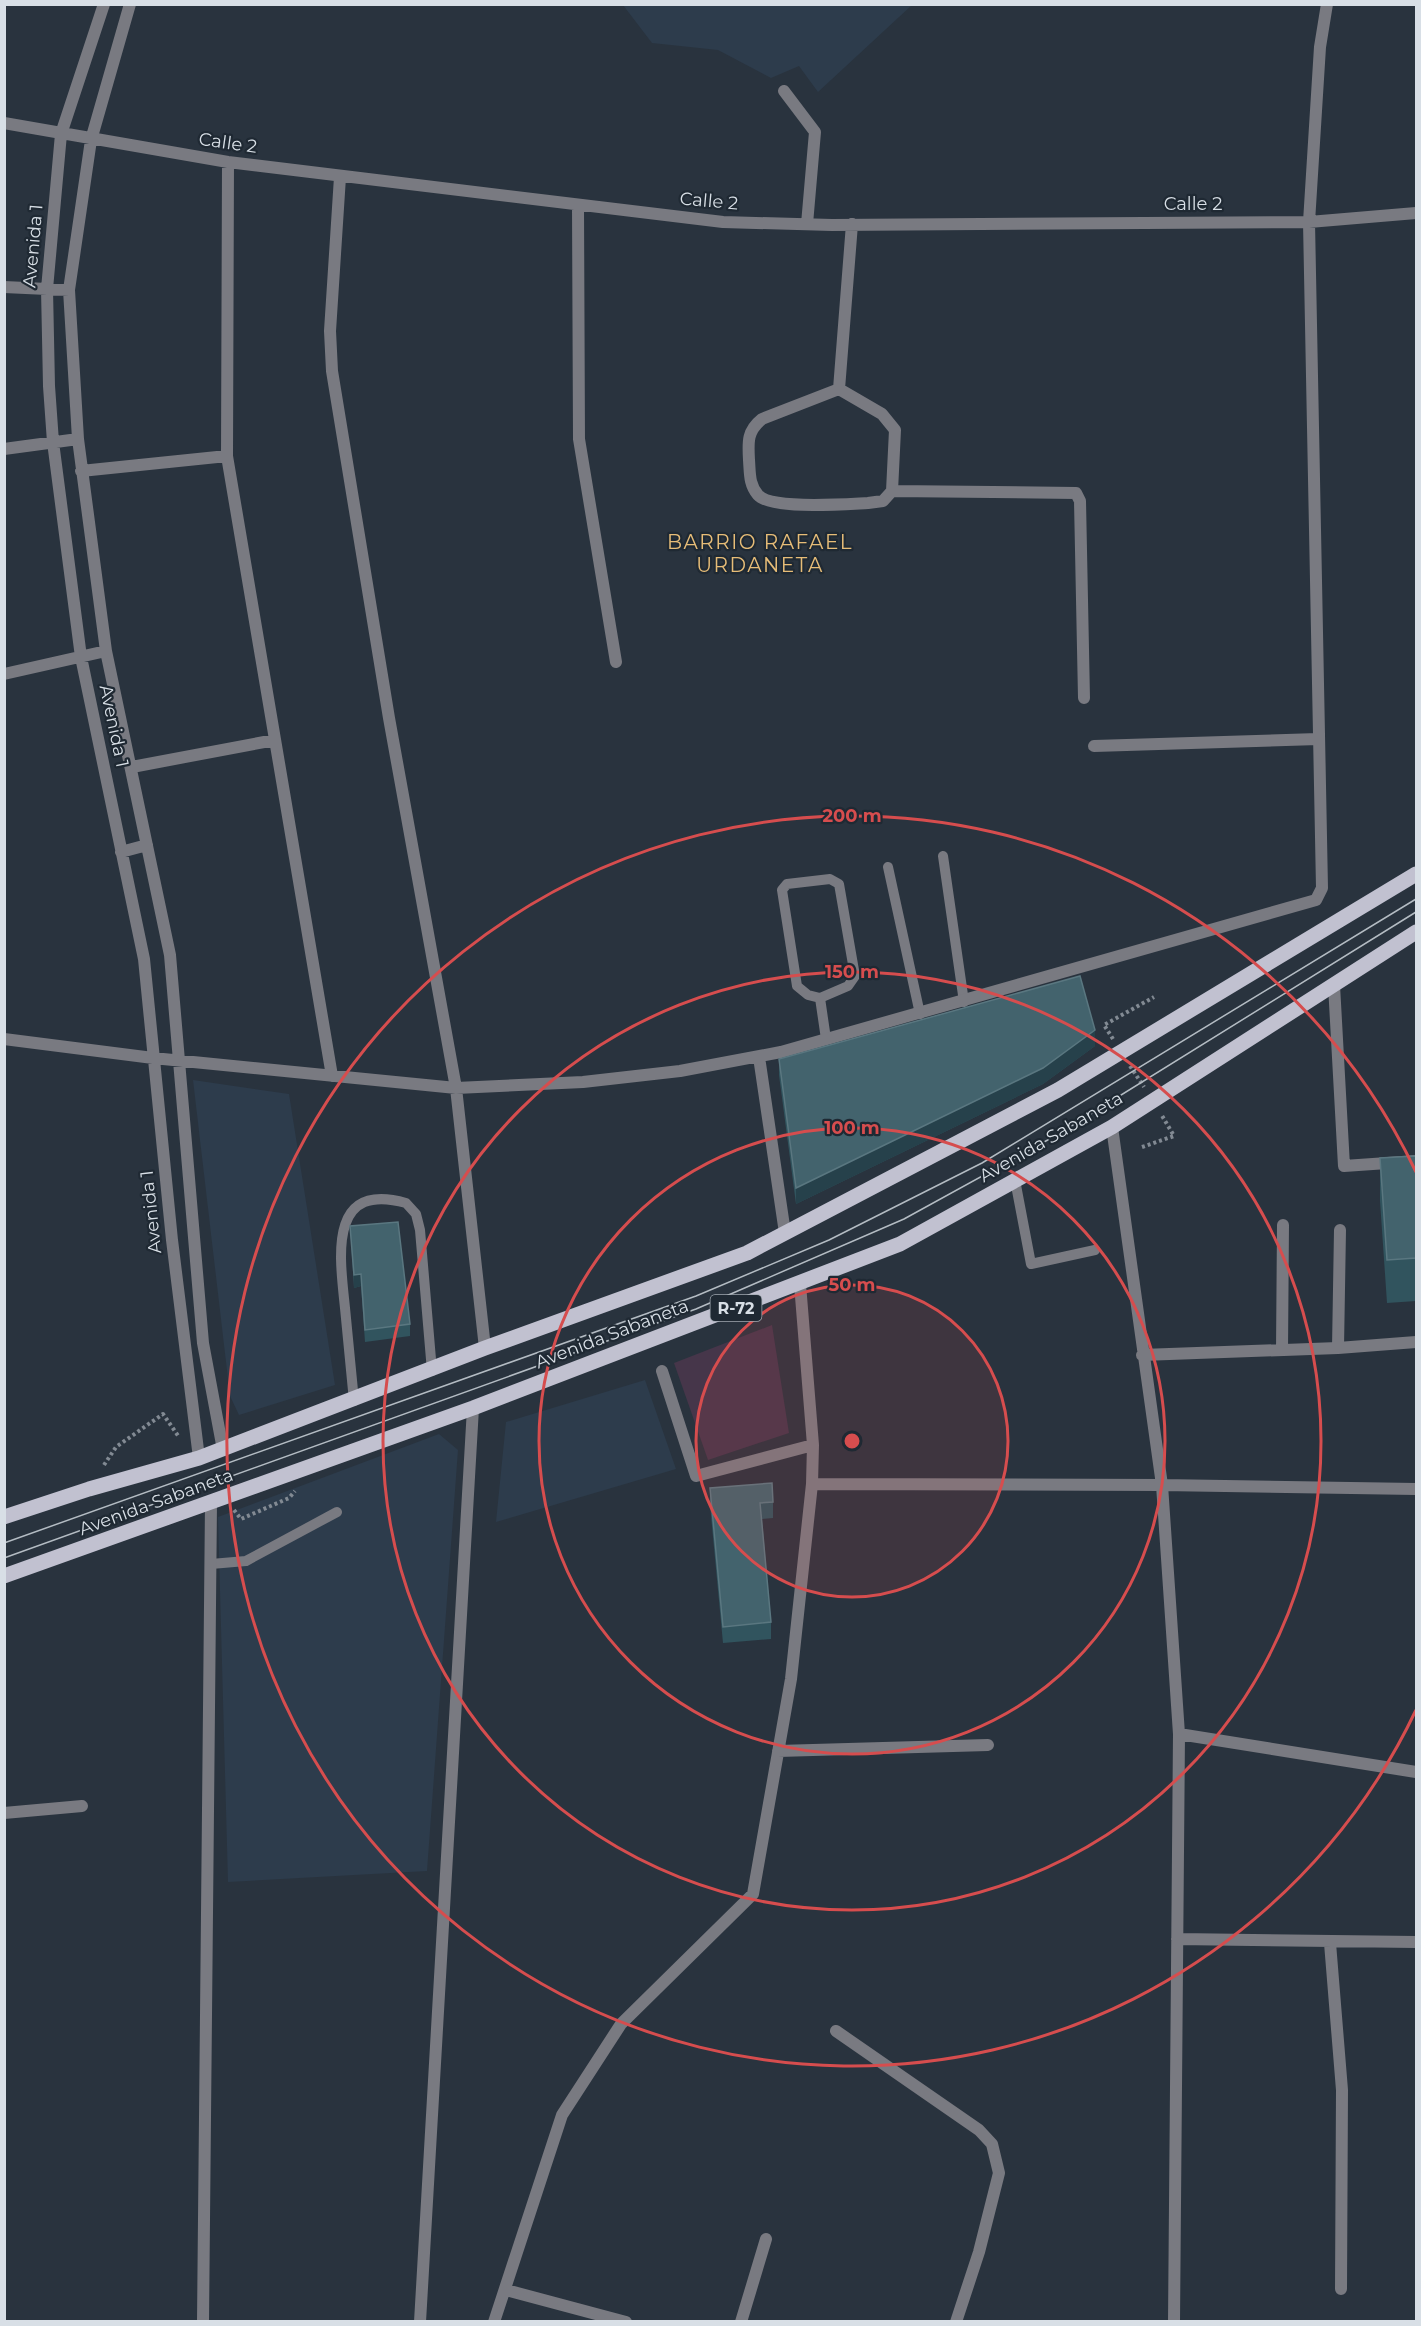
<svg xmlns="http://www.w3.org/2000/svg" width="1421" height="2326" font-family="Montserrat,sans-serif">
<rect width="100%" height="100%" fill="#29333e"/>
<path fill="#2d3c4c" d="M623,5H912L818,92L799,66L771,78L718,50L652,43Z
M193,1080L289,1094L335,1385L239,1415L230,1396Z
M645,1380L676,1469L496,1522L506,1422Z
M439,1434L458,1450L427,1871L228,1882L218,1517Z"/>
<path fill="#46364a" d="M772,1325L789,1433L708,1460L674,1363Z"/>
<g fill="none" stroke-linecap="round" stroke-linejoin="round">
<path stroke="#828a93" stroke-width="4" stroke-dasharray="3 3" stroke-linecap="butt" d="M1113,1039L1104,1025L1154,997
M1130,1066L1144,1087
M1142,1147L1174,1136L1161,1114
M104,1465L116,1447L163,1414L179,1437
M234,1510L241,1519L289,1498L295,1491"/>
<path stroke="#797a81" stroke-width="10" d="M943,856L964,1002
M888,867L920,1014
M820,998L808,995L797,986L782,890L787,884L830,879L839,884L855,976L848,986L820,998L826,1039
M1015,1180L1031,1264L1095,1250
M354,1401C351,1370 348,1339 345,1308C340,1258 327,1181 406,1203L416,1214L420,1230L432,1371
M211,1564L246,1561L337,1512"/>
<path stroke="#797a81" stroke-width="12" d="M104,4L61,134L47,289L49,386L53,442L81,657L144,959L172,1240L199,1458
M130,4L91,140L69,290L78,439L106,651L170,955L203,1343L223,1450
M784,91L815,132L807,224
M4,123L228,162L723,222L832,225L1309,222L1416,213
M228,162L227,456L332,1076
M340,177L330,331L332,371L389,718L456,1088L485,1348
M578,206L579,439L616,662
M4,287L69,290
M839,389L882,414L895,430L892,491L883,501L868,503C846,504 771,510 758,495C749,485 750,473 749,460C748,442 747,431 762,419Z
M839,389L852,224
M4,449L78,439
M81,471L227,456
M892,491L1076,493L1080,501L1084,698
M4,674L106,651
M1094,746L1318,739
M132,767L275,740
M121,852L147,845
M1334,985L1344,1166L1416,1161
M4,1039L153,1058L456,1088L583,1082L680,1071L781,1052L1316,900L1322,888L1309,222L1320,47L1327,4
M759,1057L785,1233
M1112,1127L1162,1485L1179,1734L1174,2322
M1338,1348L1340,1230
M1282,1350L1283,1225
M1142,1355L1338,1348L1416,1342
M662,1371L696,1476L813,1445
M812,1484L1162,1485L1416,1489
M1179,1734L1416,1772
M778,1751L988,1745
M4,1813L82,1806
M1177,1939L1416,1942
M1330,1943L1342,2090L1341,2289
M836,2031L979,2130L992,2144L999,2173L979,2252L956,2322
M506,2290L626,2322
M203,2322L211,1503
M420,2322L473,1408
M494,2322L562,2115L621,2024L753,1894L791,1679L812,1484L813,1445L800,1284
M741,2322L766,2239"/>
<path stroke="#c1c1d0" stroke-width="15" d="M4,1517L89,1489L199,1458L485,1348L747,1253L1058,1090L1416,874
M4,1576L473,1408L900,1244L1112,1127L1416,932"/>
<path stroke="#b4bcc3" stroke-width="1.5" d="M4,1543L696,1296L829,1240L982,1163L1416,899
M4,1558L696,1309L904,1219L1055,1136L1416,912"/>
</g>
<path fill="#31545e" d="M1095,1046L1043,1084L796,1204L779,1075V1059Z
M1416,1156V1301L1387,1303L1380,1201V1158Z
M350,1226L410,1324V1336L365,1342L361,1286L354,1288Z
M710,1488L773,1502V1518L762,1519L771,1622V1639L723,1643L710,1505Z"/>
<path fill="#26414b" d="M1095,1030V1046L1043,1084L796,1204V1188Z
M361,1274V1286L354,1288V1275Z"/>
<path fill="#43636d" stroke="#5a7780" stroke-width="1.5" d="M1080,976L1095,1030L1043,1068L796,1188L779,1059Z
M1416,1156V1258L1387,1260L1380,1158Z
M398,1222L410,1324L365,1330L361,1274L354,1275L350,1226Z
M772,1483L773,1502L760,1503L771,1622L723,1627L710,1488Z"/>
<circle cx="852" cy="1441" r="156" fill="#d64d4e" fill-opacity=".12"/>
<g fill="none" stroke="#d64d4e" stroke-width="3">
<circle cx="852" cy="1441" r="156"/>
<circle cx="852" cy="1441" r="313"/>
<circle cx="852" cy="1441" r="469"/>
<path d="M1416 1710A625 625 0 1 1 1416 1172"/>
</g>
<g text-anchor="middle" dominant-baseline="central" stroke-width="4.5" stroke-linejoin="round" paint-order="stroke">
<rect fill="#1f2933" stroke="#a0a8b0" stroke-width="1.5" x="710.5" y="1295" width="51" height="26" rx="4.5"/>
<g font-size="16" font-weight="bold" fill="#d8dfe6">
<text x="736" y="1308">R-72</text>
</g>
<g font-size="18" fill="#d8dfe6" stroke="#1f2933">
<text transform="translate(228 143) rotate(8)">Calle 2</text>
<text transform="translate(709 201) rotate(5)">Calle 2</text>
<text x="1193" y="204">Calle 2</text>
<text transform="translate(33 246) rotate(-85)">Avenida 1</text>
<text transform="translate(114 726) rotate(78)">Avenida 1</text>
<text transform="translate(1051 1137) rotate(-30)">Avenida Sabaneta</text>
<text transform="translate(151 1212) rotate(-96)">Avenida 1</text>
<text transform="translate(612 1334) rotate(-21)">Avenida Sabaneta</text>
<text transform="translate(156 1502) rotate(-20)">Avenida Sabaneta</text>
</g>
<g font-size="20" letter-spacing="1.5" fill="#e7bd78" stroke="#1f2933">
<text x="760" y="542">BARRIO RAFAEL<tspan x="760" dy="23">URDANETA</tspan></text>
</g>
</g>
<circle cx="852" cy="1441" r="9" fill="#d64d4e" stroke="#1f2933" stroke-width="3"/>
<g font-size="18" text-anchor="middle" font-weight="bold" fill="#d64d4e" stroke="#1f2933" stroke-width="4.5" stroke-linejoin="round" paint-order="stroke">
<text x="852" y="822">200 m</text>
<text x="852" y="978">150 m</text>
<text x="852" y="1134">100 m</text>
<text x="852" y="1291">50 m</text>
</g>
<rect width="1421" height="2326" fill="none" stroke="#d8dfe6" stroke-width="12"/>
</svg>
